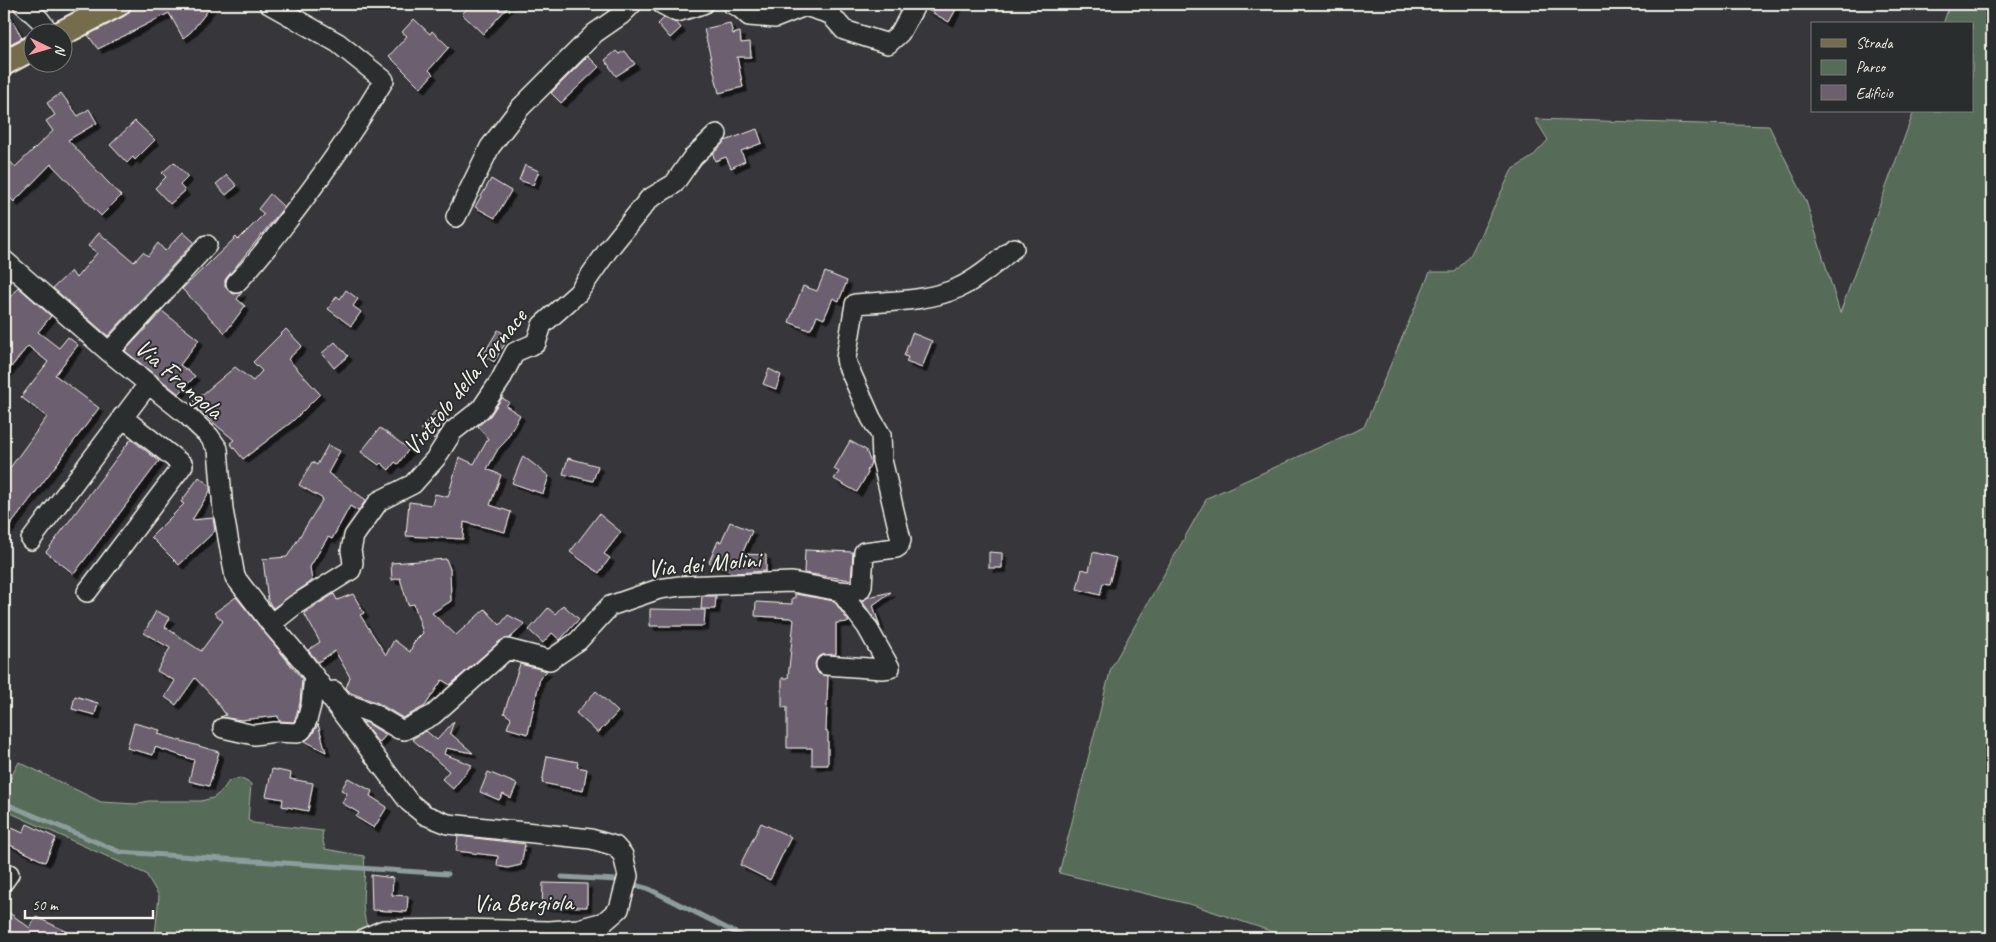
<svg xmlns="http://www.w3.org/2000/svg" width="1996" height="942" font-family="Caveat,sans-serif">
<defs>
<filter id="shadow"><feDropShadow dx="4.5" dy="4.5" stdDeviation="0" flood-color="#0009"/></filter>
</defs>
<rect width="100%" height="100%" fill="#37373b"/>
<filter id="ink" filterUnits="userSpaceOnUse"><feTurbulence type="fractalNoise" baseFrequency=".02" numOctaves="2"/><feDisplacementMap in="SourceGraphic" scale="10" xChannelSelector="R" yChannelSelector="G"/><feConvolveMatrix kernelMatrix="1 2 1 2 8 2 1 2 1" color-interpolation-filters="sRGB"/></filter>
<g filter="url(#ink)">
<path fill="#566c58" stroke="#a5aea0" d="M1950,4H1992V938H1291L1193,905L1059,873L1111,668L1207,498L1364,427L1430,272H1455L1471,254L1512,170L1532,157L1548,140L1535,119L1769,126L1806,201L1840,313L1914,111H1972V24H1943Z
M19,762L101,802L136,804L148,801H201L213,798L222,791L229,781L240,778L251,784L248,820L253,823L323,831L322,837L325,849L364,856C367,882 358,903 368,929L345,938H168L155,935L159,896L146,874L4,810C4,791 10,778 19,762Z"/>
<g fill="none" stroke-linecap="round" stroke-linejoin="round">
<path stroke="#8d9d9e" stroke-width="5" d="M4,803L120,852L448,874
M562,877L616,880L649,889L746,938"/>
</g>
<path fill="#6c606f" stroke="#f4f1e8" filter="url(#shadow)" d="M132,4H213L191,32L183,38L169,13L98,49L88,35L124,16L130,11Z
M472,4H511L483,34L462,14Z
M927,4H959L949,22L926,9Z
M4,5L22,38L4,47Z
M664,18L677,23L681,28L670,38L658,24Z
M414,19L430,34L432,31L449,47L429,70L433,74L421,88L389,56L407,36L402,32Z
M730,23L733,34L740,32L741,43L750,42L751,57H737L743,87L719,93L704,29Z
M616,51L619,54L625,51L635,64L616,76L605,60Z
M588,56L599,67L561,103L551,93Z
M61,93L78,116L89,109L97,123L68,140L121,196L101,216L51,164L14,202L4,191V154L15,167L53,131L46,121L55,115L47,103Z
M135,121L155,140L135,160L133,157L127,163L110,145Z
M757,129L762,143L741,151L745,161L731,168L726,157L715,161L713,154L725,141Z
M174,162L188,177L180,185L185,191L170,204L155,188L166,177L162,173Z
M525,165L539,171L533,185L519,180Z
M227,175L237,186L226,195L216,184Z
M491,179L511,191L495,218L475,207Z
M270,194L284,207L225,280V287L229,291L234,294L242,292L237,299L245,306L225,333L182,289L236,237L238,240L264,214L258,209Z
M183,232L194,242L108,336L53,288L71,271L76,278L97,253L88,246L99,233L134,262L143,252L148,256L158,243L165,251Z
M825,272L847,281L839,301L833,298L824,319L817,316L811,329H806L789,322L803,286L817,291Z
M18,287L51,316L38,332L59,348L68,337L78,345L55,375L99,408L4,534V476L47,417L21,397L48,362L28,346L4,376V305Z
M346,290L358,299L353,306L361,312L351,326L328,309L337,296L340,299Z
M162,311L199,340L180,365L195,376L179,394L125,351Z
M286,329L302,346L288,359L320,394L293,421L243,459L230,443L234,440L191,404L235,367L253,381L262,371L253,362Z
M498,330L509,337L494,362L483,355Z
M912,333L932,341L922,368L906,362L908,357L904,356Z
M335,342L348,356L334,368L322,353Z
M769,369L781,375L776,389L763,384Z
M502,398L509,402L506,406L520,415L505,442L498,449L487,469L501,475L490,505L511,512L505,532L464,522L463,539L406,536L409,502L432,505L435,494L448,497L459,457L474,464L488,439L478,426L490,416Z
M435,411L448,421L434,439L421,429Z
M380,428L409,449L398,464L395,462L389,470L381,463L379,465L361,452Z
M131,439L159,461L74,574L46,552Z
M850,441L866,450L871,463L867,471L868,473L857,492L834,479L839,472L834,469Z
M328,445L340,451L328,473L366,500L358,511L350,506L332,539L328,537L310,567L312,581L273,608L268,601L263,559L287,557L323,499L299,485L312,462L317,465Z
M523,456L549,476L543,494L512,483Z
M568,458L598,466L593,481L563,474Z
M199,477L210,486V491L192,520L213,518L215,531L179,565L151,537L184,504L181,502Z
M599,514L621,532L604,554L610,558L599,573L570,552Z
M730,522L752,531L742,554L766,555V571L733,573L709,562L718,541L721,542Z
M805,550L853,552L851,580L804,573Z
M989,552L1002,553V568H989Z
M1093,552L1116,558L1109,584L1103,583L1100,595L1077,589L1082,569L1089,571Z
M446,559L450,569L451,601L432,613L456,635L485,609L500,625L508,615L525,624L510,638L500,641L450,685L442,680L425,706L403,718L378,703L351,693L346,688L350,677L335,651L318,662L308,650L320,642L304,613L334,594L337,600L353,594L364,613L360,615L386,655L394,640L410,652L414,642L423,633L414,604L408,605L400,578L392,580L391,563Z
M891,592L873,605L880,627L862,601L868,597Z
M795,594L834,601L849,622L836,623V654L822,655L817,658L815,664L816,669L819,674L828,676L826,732H828V765H812V748H787V707L782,708V678H788L794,620L791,618L755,616L756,602L792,604V598H795Z
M702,596H716L715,609H701Z
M236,597L302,679L300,703L294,722L279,721L278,716L241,720L220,717L226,715L214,698L195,678L176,705L165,697L175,681L157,671L170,648L144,633L156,611L170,618L165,627L201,651L223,621L214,613Z
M563,605L579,619L560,640L552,633L543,643L529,630L548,608L555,614Z
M650,609L705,610L704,626H650Z
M520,664L547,671L540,678L528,734L507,728L511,718L504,713Z
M596,691L618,712L598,733L576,713Z
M75,696L98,703L95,715L72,709Z
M454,721L450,733L473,753L446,748L444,754L472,765L453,789L442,779L449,771L412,739L426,731L437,740Z
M362,722L367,723L386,735L379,743Z
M134,723L160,730L158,734L219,752L209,786L189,781L194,760L155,747L153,755L127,748Z
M318,724L326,752L305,741L312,735Z
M547,756L578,762L577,767L587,769L583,791L542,783Z
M272,769L291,773L290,779L313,783L308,811L282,806L283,799L266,796Z
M488,772L517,784L511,798L503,794L499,800L480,792Z
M348,778L372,791L370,796L387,807L374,828L356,817L359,813L342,803L347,793L341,790Z
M761,823L791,837L770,880L740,865Z
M27,824L56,838L45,862L4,842L10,827L23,833Z
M458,836L525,844L521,865L508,868L497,866L498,856L456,851Z
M371,875L393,878L392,895L408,896L407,912L372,910Z
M543,883L587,884V907L542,906Z
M4,909L30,928L36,917L81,938H4Z"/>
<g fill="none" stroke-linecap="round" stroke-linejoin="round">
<defs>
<path id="minor" d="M23,4L40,20L49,32
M662,4L677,12L703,4
M732,4L739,7L749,16L775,18L805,6L830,14L844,30L888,44L900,33L916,4
M456,217L490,147L520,108L595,33L621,15L632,4
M4,260L109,352L187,415L209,436L218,449L223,510L235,577L271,624L302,660L409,802L425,815L448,824L591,839L615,846L623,855L628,876L619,909L604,922L578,929L549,931L459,929L384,930L365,938
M236,283C259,260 278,233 298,207C329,166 358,124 384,80L338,43L269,4
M109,352L207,245
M31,540L149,383
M840,591L850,592L860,590L862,586L864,552L896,548L899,546L901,540L882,460L881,435L871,418L847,364L846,358L855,304C889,301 926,302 958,288C978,279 997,262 1014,248
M87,592L183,465L122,417
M271,624L295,605L351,570L353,563L351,550L354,536L379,501L413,484L436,458L453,431L481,409L500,381L515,352L536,343L542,325L578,293L608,250L649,199L674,184L693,157L717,134
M334,691L344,703L372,713L399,729L404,730L433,715L507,649L550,660L578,641L610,606L659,589L680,586L792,582L840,591L867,627L890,668L882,669L826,665
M223,728L254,735L275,732L297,733L302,730L307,720L311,705L314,676
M4,881L9,874"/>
<path id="major" d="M62,33L118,4
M4,63L32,48"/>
</defs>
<use href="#minor" stroke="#f4f1e8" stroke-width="22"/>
<use href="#major" stroke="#f4f1e8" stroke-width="28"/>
<use href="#minor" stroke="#2a2d2e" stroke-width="19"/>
<use href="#major" stroke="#746c4b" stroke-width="24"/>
</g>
</g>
<g text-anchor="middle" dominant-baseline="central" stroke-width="4" stroke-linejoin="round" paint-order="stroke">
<g font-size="25" fill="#f4f1e8" stroke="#2a2d2e">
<text transform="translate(179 379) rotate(41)">Via Frangola</text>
<text transform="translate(465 382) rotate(-51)">Viottolo della Fornace</text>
<text transform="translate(704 564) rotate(-5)">Via dei Molini</text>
<text transform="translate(523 903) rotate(-1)">Via Bergiola</text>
</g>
</g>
<rect width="1996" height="942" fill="none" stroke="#2a2d2e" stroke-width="20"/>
<rect x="10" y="10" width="1976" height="922" fill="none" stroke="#f4f1e8" stroke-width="2" filter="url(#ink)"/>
<rect x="1811" y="22" width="162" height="90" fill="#2a2d2e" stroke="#7b7b78"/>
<rect x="1821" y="39" width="25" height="8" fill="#746c4b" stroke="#7b7b78"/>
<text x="1856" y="48" font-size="15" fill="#f4f1e8">Strada</text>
<rect x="1821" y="60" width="25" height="15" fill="#566c58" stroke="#7b7b78"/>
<text x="1856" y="72" font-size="15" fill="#f4f1e8">Parco</text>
<rect x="1821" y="85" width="25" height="15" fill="#6c606f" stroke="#7b7b78"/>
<text x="1856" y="98" font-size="15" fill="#f4f1e8">Edificio</text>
<g transform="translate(48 48) rotate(95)"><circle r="24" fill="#2a2d2e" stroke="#7b7b78"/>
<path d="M0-4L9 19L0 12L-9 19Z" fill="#ff9aa2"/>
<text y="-8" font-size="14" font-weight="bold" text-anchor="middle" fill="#f4f1e8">N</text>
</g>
<path d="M25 910v8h128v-8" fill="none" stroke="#f4f1e8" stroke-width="2.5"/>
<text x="32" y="910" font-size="15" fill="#f4f1e8" stroke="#2a2d2e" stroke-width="4" paint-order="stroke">50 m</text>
</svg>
